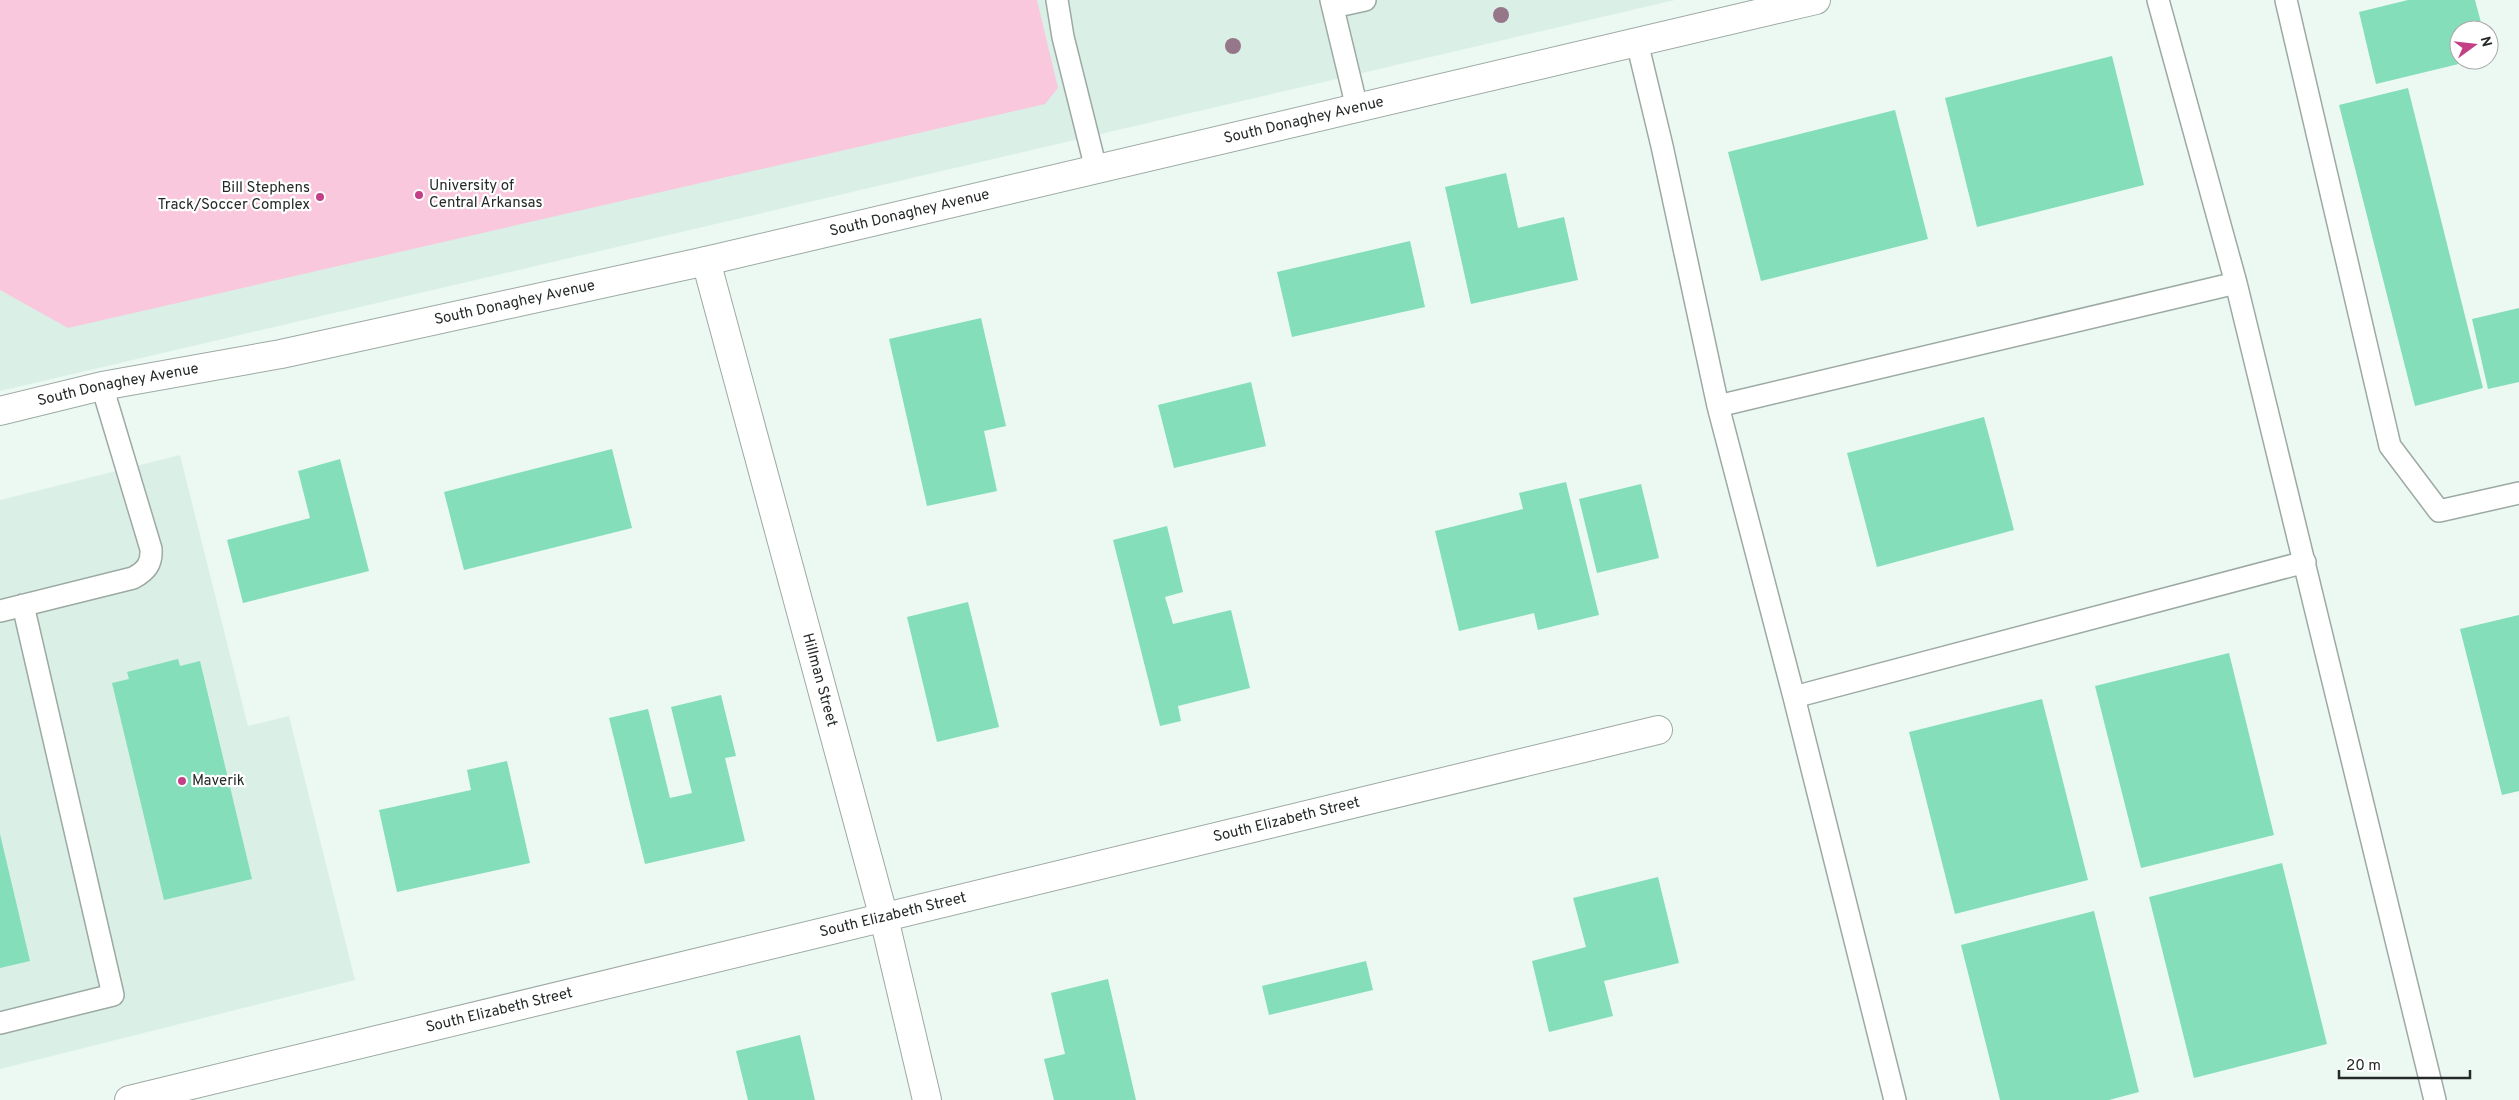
<svg xmlns="http://www.w3.org/2000/svg" width="2519" height="1100" font-family="Overpass,sans-serif">
<rect width="100%" height="100%" fill="#ecf9f3"/>
<path fill="#daf0e6" d="M0,0H1675L0,391Z
M180,455L248,726L289,716L355,980L0,1069V500Z"/>
<path fill="#f9c8dd" d="M0,0H1037L1058,88L1045,104L68,328L0,290Z"/>
<path fill="#83deb9" d="M2408,0H2475L2483,30H2459V60L2471,61L2376,84L2359,12Z
M2112,56L2144,185L1977,227L1945,98Z
M2408,88L2483,388L2415,406L2339,105Z
M1895,110L1928,239L1761,281L1728,152Z
M1506,173L1518,228L1564,217L1578,280L1471,304L1445,187Z
M1410,241L1425,307L1292,337L1277,272Z
M2519,308V382L2488,389L2472,319Z
M981,318L1006,426L984,431L997,491L927,506L889,339Z
M1251,382L1266,446L1174,468L1158,405Z
M1984,417L2014,530L1877,567L1847,453Z
M612,449L632,528L464,570L444,492Z
M340,459L369,571L243,603L227,540L310,518L298,471Z
M1566,482L1599,615L1538,630L1534,613L1459,631L1435,531L1523,509L1519,493Z
M1641,484L1659,558L1597,573L1579,499Z
M1167,526L1183,592L1165,597L1173,624L1231,610L1250,688L1178,706L1181,721L1160,726L1113,540Z
M968,602L999,727L937,742L907,617Z
M2519,615V791L2502,795L2460,629Z
M2229,653L2274,835L2141,868L2095,686Z
M178,659L180,666L200,661L252,879L164,900L112,683L129,679L127,672Z
M721,695L736,756L725,758L745,841L645,864L609,718L648,709L670,798L692,793L671,707Z
M2042,699L2088,880L1955,914L1909,732Z
M507,761L530,863L397,892L379,810L471,790L467,770Z
M0,834L30,961L0,968Z
M2282,863L2327,1044L2194,1078L2149,897Z
M1658,877L1679,963L1604,981L1613,1016L1549,1032L1532,961L1586,947L1573,898Z
M2094,911L2139,1092L2109,1100H2000L1961,945Z
M1366,961L1373,990L1269,1015L1262,986Z
M1108,979L1136,1100H1054L1044,1059L1065,1054L1051,993Z
M800,1035L815,1100H748L736,1051Z"/>
<g fill="none" stroke-linecap="round" stroke-linejoin="round">
<defs>
<path id="service" d="M1057,0L1063,37L1096,169
M1331,0L1357,108
M2158,0L2236,283L2435,1100
M2286,0L2390,446L2439,511L2519,493
M1333,7L1365,0
M1637,42L1662,146L1718,406L1794,697L1895,1100
M1718,406L2236,283
M0,611L133,578C146,571 152,564 151,549L102,386
M1794,697L2305,562
M0,1023L113,995L23,605"/>
<g id="minor">
<path id="s1" d="M706,261L884,918L927,1100"/>
<path id="s2" d="M129,1100L1658,730"/>
</g>
<g id="tertiary">
<path id="s3" d="M0,411L102,386L281,354L706,261L1816,0"/>
</g>
</defs>
<use href="#service" stroke="#9da9a3" stroke-width="24"/>
<use href="#minor" stroke="#9da9a3" stroke-width="30"/>
<use href="#tertiary" stroke="#9da9a3" stroke-width="30"/>
<use href="#service" stroke="#fff" stroke-width="21"/>
<use href="#minor" stroke="#fff" stroke-width="28"/>
<use href="#tertiary" stroke="#fff" stroke-width="28"/>
</g>
<g fill="#967789">
<circle cx="1501" cy="15" r="8"/>
<circle cx="1233" cy="46" r="8"/>
</g>
<g fill="#c34086" stroke="#fff" stroke-width="2">
<circle cx="419" cy="195" r="5"/>
<circle cx="320" cy="197" r="5"/>
<circle cx="182" cy="781" r="5"/>
</g>
<g text-anchor="middle" dominant-baseline="central" stroke-width="4.5" stroke-linejoin="round" paint-order="stroke">
<g font-size="15" fill="#252a28" stroke="#fff">
<text stroke="none"><textPath href="#s3" startOffset="1336">South Donaghey Avenue</textPath></text>
<text stroke="none"><textPath href="#s3" startOffset="931">South Donaghey Avenue</textPath></text>
<text stroke="none"><textPath href="#s3" startOffset="526">South Donaghey Avenue</textPath></text>
<text stroke="none"><textPath href="#s3" startOffset="121">South Donaghey Avenue</textPath></text>
<text stroke="none"><textPath href="#s1" startOffset="434">Hillman Street</textPath></text>
<text stroke="none"><textPath href="#s2" startOffset="1191">South Elizabeth Street</textPath></text>
<text stroke="none"><textPath href="#s2" startOffset="786">South Elizabeth Street</textPath></text>
<text stroke="none"><textPath href="#s2" startOffset="381">South Elizabeth Street</textPath></text>
</g>
<g font-size="15" fill="#252a28" stroke="#fff" text-anchor="start">
<text x="429" y="186">University of<tspan x="429" dy="17">Central Arkansas</tspan></text>
<text x="310" y="188" text-anchor="end">Bill Stephens<tspan x="310" dy="17">Track/Soccer Complex</tspan></text>
<text x="192" y="781">Maverik</text>
</g>
</g>
<g transform="translate(2474 45) rotate(75)"><circle r="24" fill="#ffffff" stroke="#a8aaa9"/>
<path d="M0-4L9 19L0 12L-9 19Z" fill="#c34086"/>
<text y="-8" font-size="14" font-weight="bold" text-anchor="middle" fill="#252a28">N</text>
</g>
<path d="M2339 1070v8h131v-8" fill="none" stroke="#252a28" stroke-width="2.5"/>
<text x="2346" y="1070" font-size="15" fill="#252a28" stroke="#ffffff" stroke-width="4" paint-order="stroke">20 m</text>
</svg>
